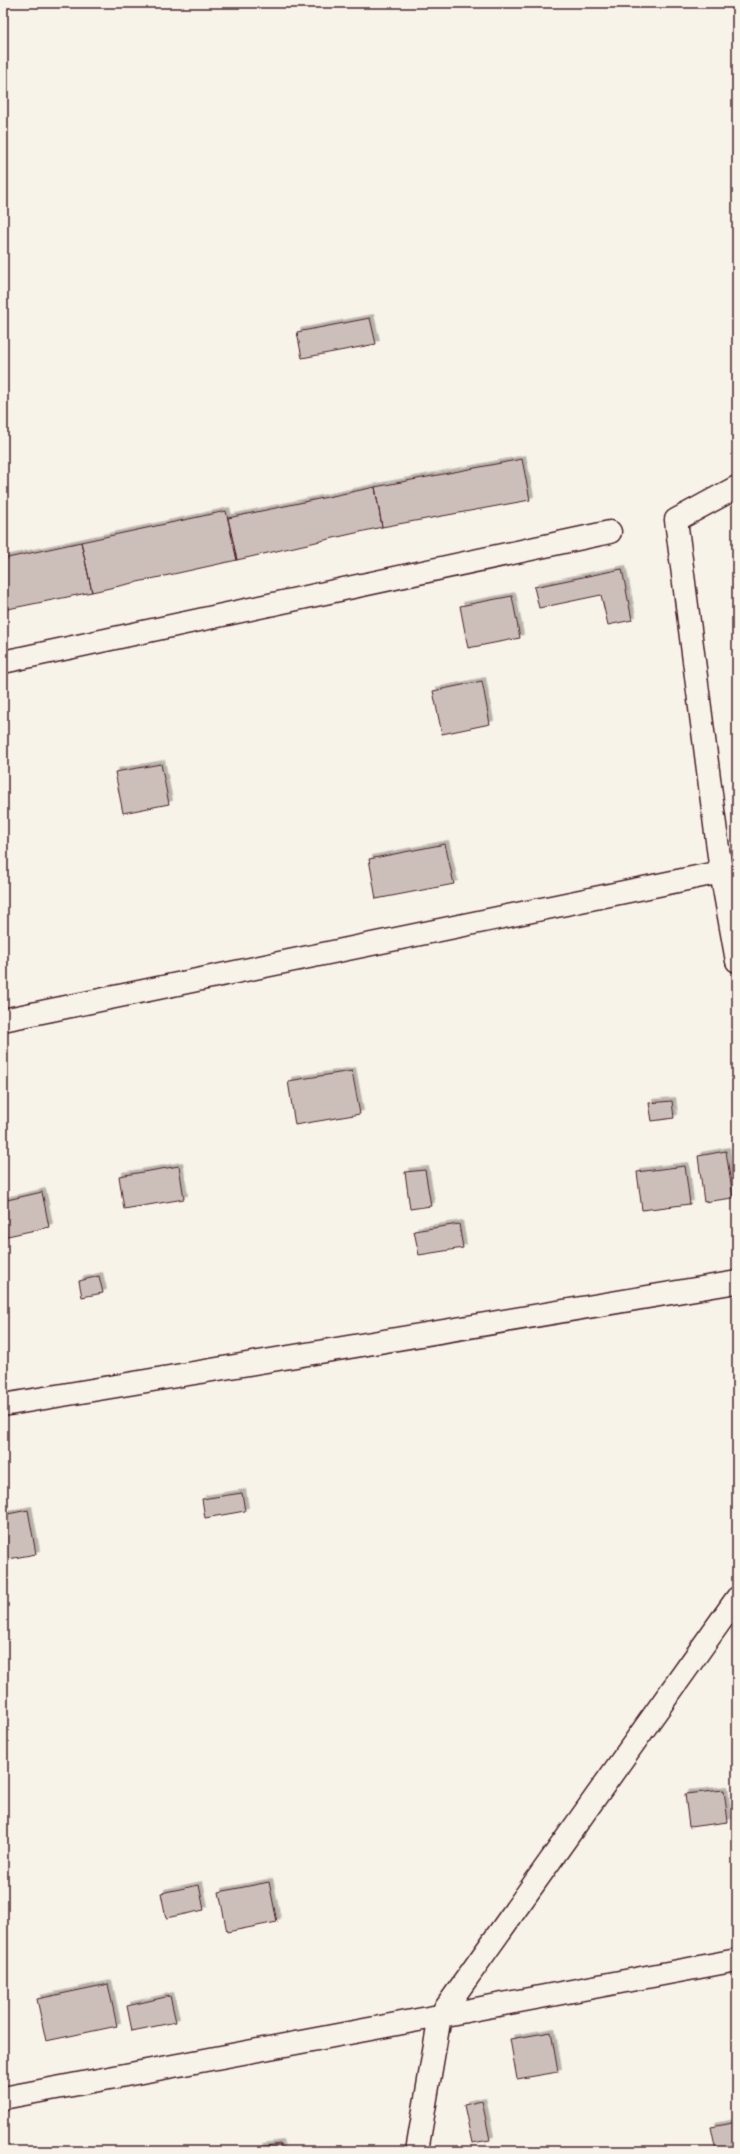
<svg xmlns="http://www.w3.org/2000/svg" width="740" height="2154" font-family="Mynerve,sans-serif">
<defs>
<filter id="shadow"><feDropShadow dx="3.5" dy="-3.5" stdDeviation="0" flood-color="#0004"/></filter>
</defs>
<rect width="100%" height="100%" fill="#f7f3e8"/>
<filter id="ink" filterUnits="userSpaceOnUse"><feTurbulence type="fractalNoise" baseFrequency=".025" numOctaves="2"/><feDisplacementMap in="SourceGraphic" scale="8" xChannelSelector="R" yChannelSelector="G"/><feConvolveMatrix kernelMatrix="1 2 1 2 8 2 1 2 1" color-interpolation-filters="sRGB"/></filter>
<g filter="url(#ink)">
<path fill="#ccbfb9" stroke="#4a1f2b" filter="url(#shadow)" d="M370,318L376,344L302,358L297,332Z
M522,459L530,500L382,527L375,487Z
M375,487L382,527L237,560L228,518Z
M226,511L237,560L92,592L81,542Z
M81,542L92,592L3,610V559Z
M622,569L632,620L608,625L601,595L539,608L534,587Z
M512,596L520,638L468,648L460,606Z
M482,681L490,724L442,734L433,691Z
M161,764L169,804L123,813L115,772Z
M445,844L454,884L376,899L369,859Z
M352,1071L360,1114L295,1125L288,1081Z
M672,1101L674,1118L652,1121L649,1103Z
M726,1151L733,1198L704,1202L698,1156Z
M179,1166L184,1199L124,1209L119,1176Z
M685,1166L690,1204L642,1210L637,1172Z
M425,1170L431,1206L410,1209L405,1172Z
M42,1192L49,1227L3,1237V1201Z
M459,1224L463,1248L419,1255L414,1231Z
M99,1276L103,1293L82,1297L79,1281Z
M242,1493L245,1511L205,1518L202,1499Z
M28,1510L36,1554L3,1560V1515Z
M724,1790L728,1822L689,1827L685,1794Z
M269,1882L277,1922L227,1932L219,1892Z
M199,1885L204,1910L166,1918L161,1893Z
M108,1984L117,2026L46,2041L37,1999Z
M170,1996L176,2022L132,2031L127,2006Z
M551,2032L558,2072L517,2079L510,2039Z
M482,2101L490,2140L472,2143L464,2105Z
M737,2122V2149L716,2151L711,2127Z
M280,2144L281,2151H261L260,2147Z"/>
<g fill="none" stroke-linecap="round" stroke-linejoin="round">
<defs>
<path id="minor" d="M737,487L676,520L721,872L737,961
M3,662L610,532
M3,1020L721,872L737,874
M3,1405L737,1282
M3,2098L737,1960
M417,2151L440,2016L737,1598"/>
</defs>
<use href="#minor" stroke="#4a1f2b" stroke-width="25"/>
<use href="#minor" stroke="#f7f3e8" stroke-width="22"/>
</g>
</g>
<rect width="740" height="2154" fill="none" stroke="#f7f3e8" stroke-width="16"/>
<rect x="8" y="8" width="724" height="2138" fill="none" stroke="#4a1f2b" stroke-width="1.5" filter="url(#ink)"/>
</svg>
